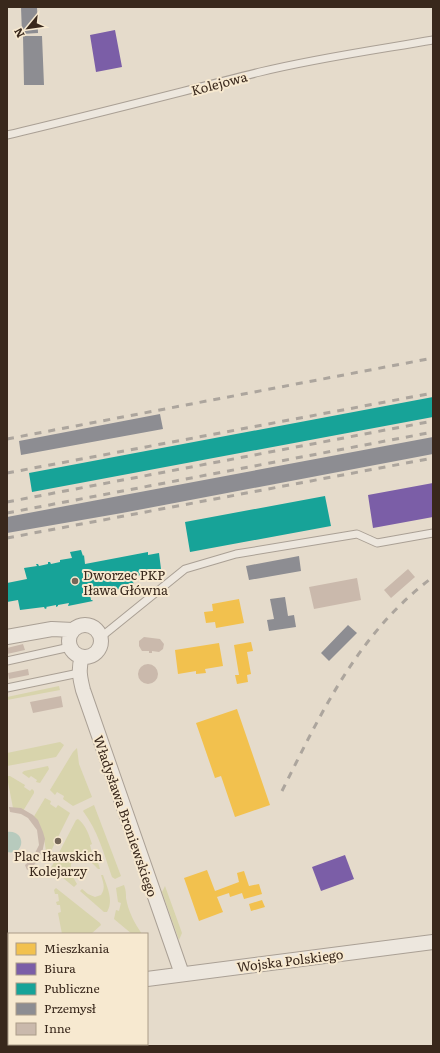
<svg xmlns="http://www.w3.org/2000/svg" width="440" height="1053" font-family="Literata,serif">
<rect width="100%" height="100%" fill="#e5dbcb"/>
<path fill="#d8d4ac" d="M59,686L60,690L7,700V697Z
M60,742L64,745L56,757L7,766V753Z
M77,748L79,764L92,797L73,806L63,799L64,796L57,792L55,795L50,790L73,752Z
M48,766L49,769L40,783L36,782L37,780L31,776L29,778L22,773L24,771Z
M8,776H10L25,785L24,787L30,791L32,789L34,791V793L23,811L13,808L7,777Z
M45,798L51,801L50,804L56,808L58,805L70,813L51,851L48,853L46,851C44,838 43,827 33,818Z
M94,805L121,876L115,879L112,877C104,854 98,831 83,811L84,810Z
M78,819C86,825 89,835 92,844L90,845L92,853L95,852L100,869H98C92,862 85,856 75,857C67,865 72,876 77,884L74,887L51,868L76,820Z
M101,875H103C107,887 114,900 107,912H104L80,891L82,889L88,894L95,897L101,895C106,888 103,882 101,875Z
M124,885C126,890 126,894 126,898C128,911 135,924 142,934H132L114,919L116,910L119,911L121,903L118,902L116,888Z
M165,886L182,933L179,940L162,892Z
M56,888L100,923L101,925L91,934H62L58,913L61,912L60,905H57L56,902L59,901L58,894H55L54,890Z"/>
<path fill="#b7cabd" d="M7,832C26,829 26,856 7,852Z"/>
<path fill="#f2c14e" d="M239,599L244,623L216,628L215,622L206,623L204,612L213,611L212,604Z
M251,642L253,651L247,652L251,674L247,675L248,682L237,684L235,675H239L234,645Z
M219,643L223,666L205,669L206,673L196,674V671L178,674L175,650Z
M237,709L270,805L235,817L221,776L215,778L196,723Z
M207,870L215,891L239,882L237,873L244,871L249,886L259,884L262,894L244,899L242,893L230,897L229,893L217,897L223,912L199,921L184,878Z
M262,900L265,907L251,911L249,904Z"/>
<path fill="#7b5ea7" d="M115,30L122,67L96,72L90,35Z
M433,483V517L373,528L368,495Z
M345,855L354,879L321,891L312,867Z"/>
<path fill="#17a398" d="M433,397V417L32,492L29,473Z
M325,496L331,526L190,552L185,522Z
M81,550L83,556L84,555L85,564L148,552V555L159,553L161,569L151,571V573L132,577L134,586L90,595L91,600H92L93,601L68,606L69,603L58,605V606L56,607V605L46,607L47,608L45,609L44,607L20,610L18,600L7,602V583L27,579L24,568L37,566L36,564H38L39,566L48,564V562H50L51,564L60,562V560L72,558L70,552Z"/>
<path fill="#8d8d92" d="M21,7H37L38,33L22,34Z
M23,36H42L44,85H24Z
M160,414L163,429L21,455L19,441Z
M433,437V454L122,513L7,533V517Z
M299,556L301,571L249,580L246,566Z
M285,597L288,616L294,615L296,627L269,631L267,620L274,619L270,599Z
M348,625L357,633L329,661L321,653Z"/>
<path fill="#cab9ac" d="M408,569L415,577L391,598L384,590Z
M357,578L361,600L314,609L309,587Z
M144,637L160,639L164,644L163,649L159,652L152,651V653H149V651H142L139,646V641Z
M23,644L25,650L7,654V648Z
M138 674a10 10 0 1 1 20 0a10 10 0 1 1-20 0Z
M28,669L29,675L9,679L8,673Z
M61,696L63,707L33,713L30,702Z
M9,807L21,808L33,815L38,820L43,832L45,839L42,853L35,864L27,870L25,865L32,859L39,845L37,830L28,818L21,814L10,812Z"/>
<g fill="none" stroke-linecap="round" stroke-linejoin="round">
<defs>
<path id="lane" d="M7,135C92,115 176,93 260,72C317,58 375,50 433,40
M101,637L185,569L236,554L357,534L377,543L433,533
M7,661L70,647
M7,688L79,673"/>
<path id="street" d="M69 641a16 16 0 1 1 32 0a16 16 0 1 1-32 0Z
M7,637L52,629L73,630
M82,657C78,669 80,678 83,690L182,974
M147,979L433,942
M7,1001L9,1000"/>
</defs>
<use href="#lane" stroke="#aaa095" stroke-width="9"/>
<use href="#street" stroke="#aaa095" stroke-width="16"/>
<use href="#lane" stroke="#ede7de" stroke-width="7"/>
<use href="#street" stroke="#ede7de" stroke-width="14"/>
<path stroke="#aca59d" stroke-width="3" stroke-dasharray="7 7" stroke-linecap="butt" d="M7,439L433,358
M7,473L433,393
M7,502L433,421
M7,513L433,432
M7,538L433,458
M282,791C322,711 359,632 433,577"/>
</g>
<g fill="#756759" stroke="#f7e9d0" stroke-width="1.5">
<circle cx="75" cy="581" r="4"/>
<circle cx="58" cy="841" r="4"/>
</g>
<g text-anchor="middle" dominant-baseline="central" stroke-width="4" stroke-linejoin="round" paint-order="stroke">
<g font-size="13" fill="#39281c" stroke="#f7e9d0">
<text transform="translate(219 83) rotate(-15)">Kolejowa</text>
<text transform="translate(126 816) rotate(71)">Władysława Broniewskiego</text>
<text transform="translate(290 960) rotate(-7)">Wojska Polskiego</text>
</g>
<g font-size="13" fill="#39281c" stroke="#f7e9d0" text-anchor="start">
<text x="83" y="574">Dworzec PKP<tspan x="83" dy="15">Iława Główna</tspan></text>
<text x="58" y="855" text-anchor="middle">Plac Iławskich<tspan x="58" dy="15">Kolejarzy</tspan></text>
</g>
</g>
<rect width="440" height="1053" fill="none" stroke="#39281c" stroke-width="16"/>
<rect x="8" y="933" width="140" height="112" fill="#f7e9d0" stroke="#ab9c88"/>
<rect x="16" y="943" width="20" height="12" fill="#f2c14e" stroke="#ab9c88"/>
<text x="44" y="953" font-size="12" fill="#39281c">Mieszkania</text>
<rect x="16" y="963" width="20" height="12" fill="#7b5ea7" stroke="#ab9c88"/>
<text x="44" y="973" font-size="12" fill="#39281c">Biura</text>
<rect x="16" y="983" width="20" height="12" fill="#17a398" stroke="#ab9c88"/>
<text x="44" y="993" font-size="12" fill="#39281c">Publiczne</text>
<rect x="16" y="1003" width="20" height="12" fill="#8d8d92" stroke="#ab9c88"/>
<text x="44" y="1013" font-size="12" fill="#39281c">Przemysł</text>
<rect x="16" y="1023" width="20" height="12" fill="#cab9ac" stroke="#ab9c88"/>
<text x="44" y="1033" font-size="12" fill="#39281c">Inne</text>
<g transform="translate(28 28) rotate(241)" stroke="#f7e9d0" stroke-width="3" paint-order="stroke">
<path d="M0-3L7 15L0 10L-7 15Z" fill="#39281c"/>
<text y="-6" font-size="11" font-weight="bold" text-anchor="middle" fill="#39281c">N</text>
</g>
</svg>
